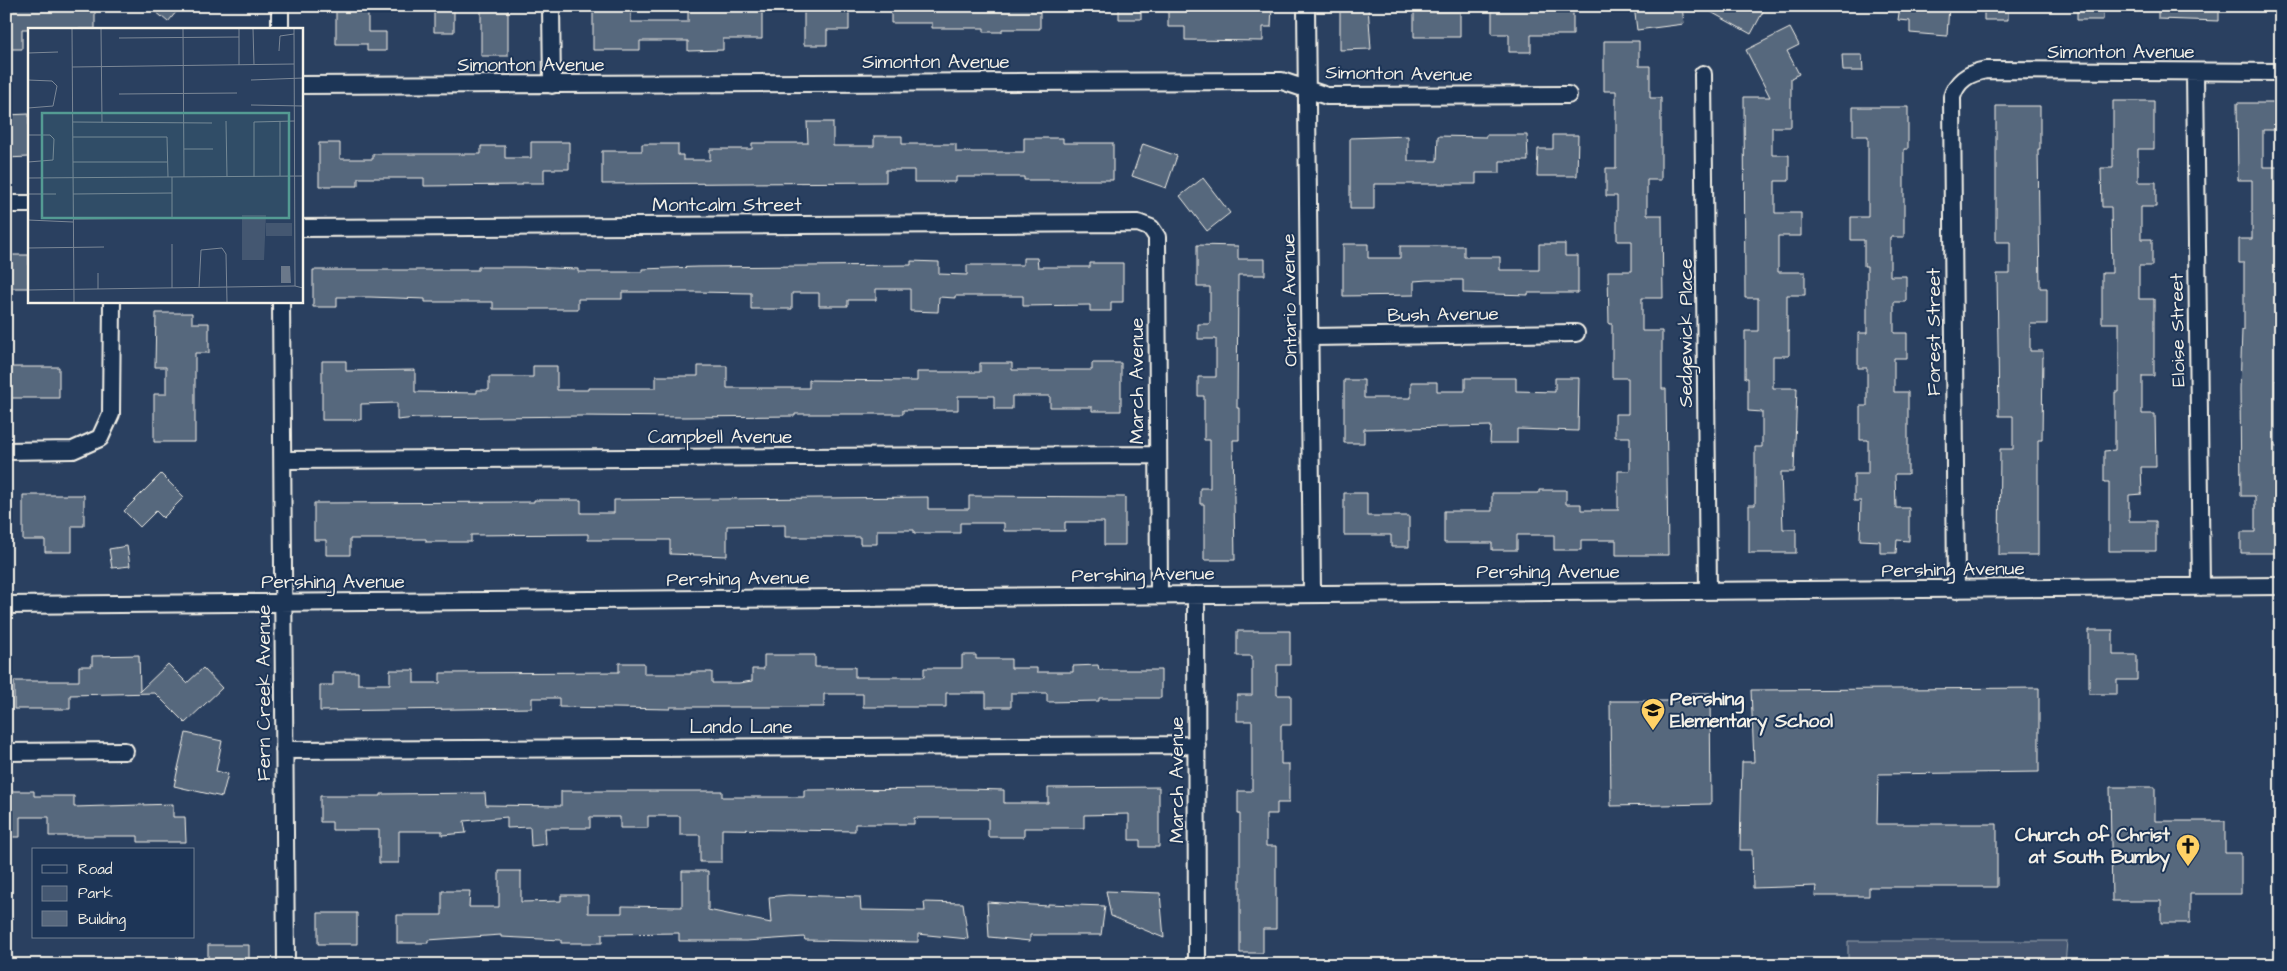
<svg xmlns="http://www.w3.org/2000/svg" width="2287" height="971" font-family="'Architects Daughter',sans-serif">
<rect width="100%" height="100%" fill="#2a4060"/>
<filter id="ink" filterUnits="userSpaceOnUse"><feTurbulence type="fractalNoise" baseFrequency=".02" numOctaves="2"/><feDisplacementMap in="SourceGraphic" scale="10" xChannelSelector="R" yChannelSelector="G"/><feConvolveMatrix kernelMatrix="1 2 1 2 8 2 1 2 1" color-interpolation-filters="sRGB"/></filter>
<g filter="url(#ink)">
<path fill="#445771" stroke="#9ca4ac" d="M1848,941H2067L2065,965H1848Z"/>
<path fill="#56677d" stroke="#f4f1e8" d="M6,6H95V29H22V49H6Z
M149,6H181L168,22Z
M336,6H368V32H386V51H367V44H336Z
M434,6H454V32H434Z
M481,6H508V56H481Z
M593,6H631V22H688V6H762V39H723V50L688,51V41H640V50H593Z
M804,6H849V30H827V45H804Z
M891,6H1040V29H1002V32H984V28H932V23H891Z
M1119,6H1141V19H1119Z
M1168,6H1272L1271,27H1263V41L1185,40V27H1168Z
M1340,6H1368L1371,49L1340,50Z
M1504,6H1573V35H1531V52H1509V34H1492V8H1504Z
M1634,6H1682L1684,24L1637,30Z
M1700,6H1766L1751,34Z
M1900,6H1949L1947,36L1910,33V21L1898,20Z
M1984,6H2008V20H1984Z
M2077,6H2103V20H2077Z
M2158,6H2219V21L2158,19Z
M1414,12H1460V37H1414Z
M1790,28L1799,45L1787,51L1799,74L1791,78V127H1772V155H1789V181H1775V213H1801V236H1778V272H1805V295H1787V331H1789V356H1773V388H1797L1794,472H1781L1783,529H1796V553H1749V505H1755V447H1762V412L1748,411V378H1745V331H1758V298H1745L1744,97H1770L1746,50Z
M1604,41H1639V66H1650V98H1661V180H1647V215H1662L1663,298H1642V331H1662V389H1666L1668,555H1616V540H1581V550H1554V535H1517V550H1492V543H1444V511H1492V493H1539V490H1566V504H1581V510H1618V471H1630V437H1615V414H1628V378H1612V324H1609L1608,271H1632V241H1617V196H1606V168H1616V91H1604Z
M1842,55H1862L1863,71H1843Z
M2113,101H2154V149H2138V182H2156V207H2141V239H2152V266H2139V299H2154V376H2142V414H2155L2156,467H2141L2142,494L2129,495V521H2156V551H2109V482H2104V451L2115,450V392H2119V323H2102V273H2112L2111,207H2102L2101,168H2113Z
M2237,103H2281V130H2263V167H2281V380H2275V447H2281V553H2241V532H2255V496H2241L2240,389L2242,330H2244V263H2239V239H2252V180H2238Z
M1996,106H2040V149H2038L2040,288H2047V324H2030V351H2043L2042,440H2038V555H1999L2000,449H2013V416H1999L1997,274H2010V242H1996Z
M1853,107H1908V149H1904V237H1890V276H1906V302H1894V333H1907V358H1894V392H1908V474H1895L1896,508H1909V541L1897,540L1896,553H1880V541L1860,540L1861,501H1854V474H1868V440H1860V406H1867V368H1858V333H1867V266H1864V240H1851V217H1868V136H1853Z
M29,114V157L6,158V115Z
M807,122H833V146H874V136H902V144H956V152H1024V138H1063V143H1113V180H1024V177H956V182H914V170H886V182L602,184V151H642V144H678V155H683V160H710V149H752V143H808Z
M1486,135H1527L1528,161H1500V173H1476V184H1374V209H1350V138L1408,136V161H1437L1438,136L1486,137Z
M1553,135H1578L1577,176H1537L1538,149H1553Z
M531,142H569V169H544V183H522V185L424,186V178H358V186H319V143H340V159H373V154H481V146H505V158H531Z
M1143,144L1177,156L1166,188L1132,176Z
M1203,178L1230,213L1207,231L1180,196Z
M1343,244H1368V258H1400V246H1464V257H1500V270H1539V244H1565V256H1578V293H1528V295L1463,293V280H1427L1414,281V295L1343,296Z
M1197,245L1238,246V259H1265V275H1238L1237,408H1239V440H1233L1235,560H1204V504H1200V488H1210V440H1204V396H1198V377H1216V339H1198V324H1210V287H1197Z
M6,255H29V288H6Z
M1023,258H1037L1038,267H1090V263H1123V302H1111V311H1090V305L1023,306V296H955V298L939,297L938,312L910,311V289H876V300H848V306H819V293H792V309H751V293L697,292H622V299H578V309H493V302H425V299L370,297H337V307H313V270H478V267H524L578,269V272H642V269L697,267L911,265V261L939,262V274L967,275V265H1023Z
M156,313H192V323H209V353H195V442H154V394H166V367H155Z
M322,361H346V371L415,370V392L477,393V390H489V377H533V366H557V390H588V388H656V376H698V366H727V388H809V380L917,381V372H980V363H1012V370H1092V363H1121V411H1092V407H1050V396H1012V409H994V396H958V410H903V414H795V416L685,417L581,416L416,418L397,420V403L361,404V420H322Z
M10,367H59V398H10Z
M1465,378H1516V391L1555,392V378H1579L1578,431L1517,429V443H1490L1491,426L1364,429V443H1344V380H1364V398H1411V382H1437V391H1465Z
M161,474L184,497L163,518L156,511L140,527L124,511Z
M1344,493H1367V516H1409V547H1391V535H1344Z
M23,495H84V526H72V552H45V540H23Z
M969,496L1125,497V545H1104V522H1065V531H1004V523H960V533H914V530H877V544H860V537H785V525L727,526V556L670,554V540H588V534L471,535V542H426V539H350V555H326V540H314V503L534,502V500H581V513H614V500L928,497V509H969Z
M127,546L130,566L112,568L109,549Z
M2089,630H2113V655H2137V680H2117V694H2089Z
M1237,631H1290V665H1277V695H1291V725H1281V764H1289V803H1277V814H1266V846H1276V929H1263V953H1240V814H1238V791H1252V721H1237V695H1252V656H1237Z
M139,655L140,691L168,664L187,683L203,668L222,688L185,723L155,693L70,695V709H14V681H79V666H92V656Z
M764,655H815V667H855V677H924V668H962V655H976V659H1011V668H1037V672H1073V666L1098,665L1099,670H1161V698H1099V701L1047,702V693H1011V707H986V693H946V707H863V694H824V707H670V709L559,707V698H532V708L320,711V685H333V672H358V684H390V670H414V683H440V673L619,672V663H644V674H691V672H712V683H739L752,681V669H764Z
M2039,688V772L1878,774L1877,824H1997V887H1869V896H1815L1816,886L1753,888L1752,850H1740L1742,762H1754L1751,690Z
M1691,693H1710L1711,804L1611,806L1610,701H1691Z
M186,733L222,741L216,771L228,774L222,797L174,786Z
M1159,787V847H1140V840H1129V814L1084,815V828H1024V837H988V818H914V824H855V831L722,829V862H700V835H680V816H648V828H620V817H590V828H545L546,844L531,846L530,827L507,828V817L464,821L466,833L442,835V831H399V863H379V830H332V822H320V796H381V794L485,793L486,805L561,806V791H722V797H804V790L966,789L1004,790V803H1048V788Z
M2110,787H2155V821H2225V853H2241V894H2190V923H2161V901H2112Z
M6,791H34V796H74V807L173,804V817H185L186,842H138V836H49V817H20V837H6Z
M499,871H521V902L561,901V895H588V913H622V906L682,907V871H708V910L771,923L769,897L788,895L860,897L861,910L925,911L924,902L963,903L968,939L918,934V942L805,940L804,937L746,941H679V933L602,934V943H561V940L501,937V935L428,940V943H397V915H442V891H470L469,907H499Z
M1106,891L1160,893L1164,938L1111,916Z
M987,902L1048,906V904L1105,906L1101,935H1030V941L989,937Z
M318,913H357V944H318Z
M208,945H249V965H208Z"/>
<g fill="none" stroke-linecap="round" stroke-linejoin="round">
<defs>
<path id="minor" d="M280,6V29
M551,6L552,85
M1306,6L1312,593
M2195,72L2201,587
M1703,74L1708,591
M301,85L1282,81L1327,96L1568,95
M6,204H29
M301,228L1138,223L1151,228L1157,237L1159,595
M281,301L286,965
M1311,337L1576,333
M6,451L73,450L100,438L111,414L112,301
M283,460L1158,455
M1956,590L1952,97C1957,80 1969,73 1986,70L2281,72
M1196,595L1197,965
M6,605L2281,586
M284,750L1197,745
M6,752L125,751"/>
</defs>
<use href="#minor" stroke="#f4f1e8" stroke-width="20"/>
<use href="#minor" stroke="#1d3557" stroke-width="16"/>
</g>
</g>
<defs>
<symbol id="school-pin" viewBox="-11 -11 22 30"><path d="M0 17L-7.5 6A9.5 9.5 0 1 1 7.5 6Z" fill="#ffd166" stroke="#1d3557"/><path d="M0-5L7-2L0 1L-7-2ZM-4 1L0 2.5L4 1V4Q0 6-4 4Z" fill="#111"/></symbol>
<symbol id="church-pin" viewBox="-11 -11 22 30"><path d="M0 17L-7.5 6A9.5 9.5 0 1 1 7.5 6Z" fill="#ffd166" stroke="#1d3557"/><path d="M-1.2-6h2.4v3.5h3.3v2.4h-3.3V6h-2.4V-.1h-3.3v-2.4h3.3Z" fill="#111"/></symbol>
</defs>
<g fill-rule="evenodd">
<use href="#school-pin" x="1639" y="696" width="28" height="38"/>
<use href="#church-pin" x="2174" y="832" width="28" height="38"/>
</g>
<g text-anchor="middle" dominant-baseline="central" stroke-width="4" stroke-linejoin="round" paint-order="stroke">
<g font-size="19" fill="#f4f1e8" stroke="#1d3557">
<text x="2121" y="52">Simonton Avenue</text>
<text x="936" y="62">Simonton Avenue</text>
<text x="531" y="65">Simonton Avenue</text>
<text transform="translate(1399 74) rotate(1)">Simonton Avenue</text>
<text x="727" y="205">Montcalm Street</text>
<text transform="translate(1290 300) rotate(-91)">Ontario Avenue</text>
<text transform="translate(1443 315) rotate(-1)">Bush Avenue</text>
<text transform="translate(2178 330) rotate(-91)">Eloise Street</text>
<text transform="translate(1934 332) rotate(-90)">Forest Street</text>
<text transform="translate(1686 333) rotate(-90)">Sedgewick Place</text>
<text transform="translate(1137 381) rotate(-90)">March Avenue</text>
<text x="720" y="437">Campbell Avenue</text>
<text transform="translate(1953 570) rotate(-1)">Pershing Avenue</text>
<text x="1548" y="572">Pershing Avenue</text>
<text transform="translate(1143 575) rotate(-1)">Pershing Avenue</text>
<text transform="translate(738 579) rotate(-1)">Pershing Avenue</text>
<text x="333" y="582">Pershing Avenue</text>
<text transform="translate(264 693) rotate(-90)">Fern Creek Avenue</text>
<text x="741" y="727">Lando Lane</text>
<text transform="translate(1177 780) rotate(-90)">March Avenue</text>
</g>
<g font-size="19" font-weight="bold" fill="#f4f1e8" stroke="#1d3557" text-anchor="start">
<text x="1670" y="699">Pershing<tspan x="1670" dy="22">Elementary School</tspan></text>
<text x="2170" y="835" text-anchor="end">Church of Christ<tspan x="2170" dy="22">at South Bumby</tspan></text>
</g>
</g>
<g transform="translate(28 28)">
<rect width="275" height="275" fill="#2a4060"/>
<path d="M214,187H238L236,232H214ZM238,195H264V208H238Z" fill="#445771"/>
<path d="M253,238H262L263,255H253Z" fill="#6a788a"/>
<path fill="none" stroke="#7b8796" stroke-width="1" d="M44,1L46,274M73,1L74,94M155,1L156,149M211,1V37M225,1L226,37M266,1L267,258M91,10L211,9M251,23L252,8L266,6M0,25L30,24M44,39L266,36M0,52L24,53L29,58L25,78L0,80M223,52L275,50M91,66L209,65M223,77L275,78M198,93L199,149M252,93V148M45,94L184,95M0,107H22L26,111L25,132L0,134M45,109H139L140,149M156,121H185M45,134H139M144,149V190M226,149V94L267,93M0,150L275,148M0,166H28M45,166L144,165M45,191L158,190M0,192L45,194M144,216V260M0,220L76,219M70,245V261M171,260L173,222L194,220L198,226L199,274M0,262L267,258L275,260"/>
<path fill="#549b93" fill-opacity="0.15" stroke="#549b93" stroke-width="2.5" d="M14,85H261V190H14Z"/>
<rect width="275" height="275" fill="none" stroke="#f4f1e8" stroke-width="2.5"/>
</g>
<rect width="2287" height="971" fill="none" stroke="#1d3557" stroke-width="25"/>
<rect x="12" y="12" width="2262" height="946" fill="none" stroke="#f4f1e8" stroke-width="2" filter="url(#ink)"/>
<rect x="32" y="848" width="162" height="90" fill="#1d3557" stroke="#738091"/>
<rect x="42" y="865" width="25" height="8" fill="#1d3557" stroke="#738091"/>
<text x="78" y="874" font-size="15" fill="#f4f1e8">Road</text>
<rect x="42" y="886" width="25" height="15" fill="#445771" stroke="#738091"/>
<text x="78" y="898" font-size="15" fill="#f4f1e8">Park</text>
<rect x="42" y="911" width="25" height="15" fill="#56677d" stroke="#738091"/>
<text x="78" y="924" font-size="15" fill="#f4f1e8">Building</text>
</svg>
